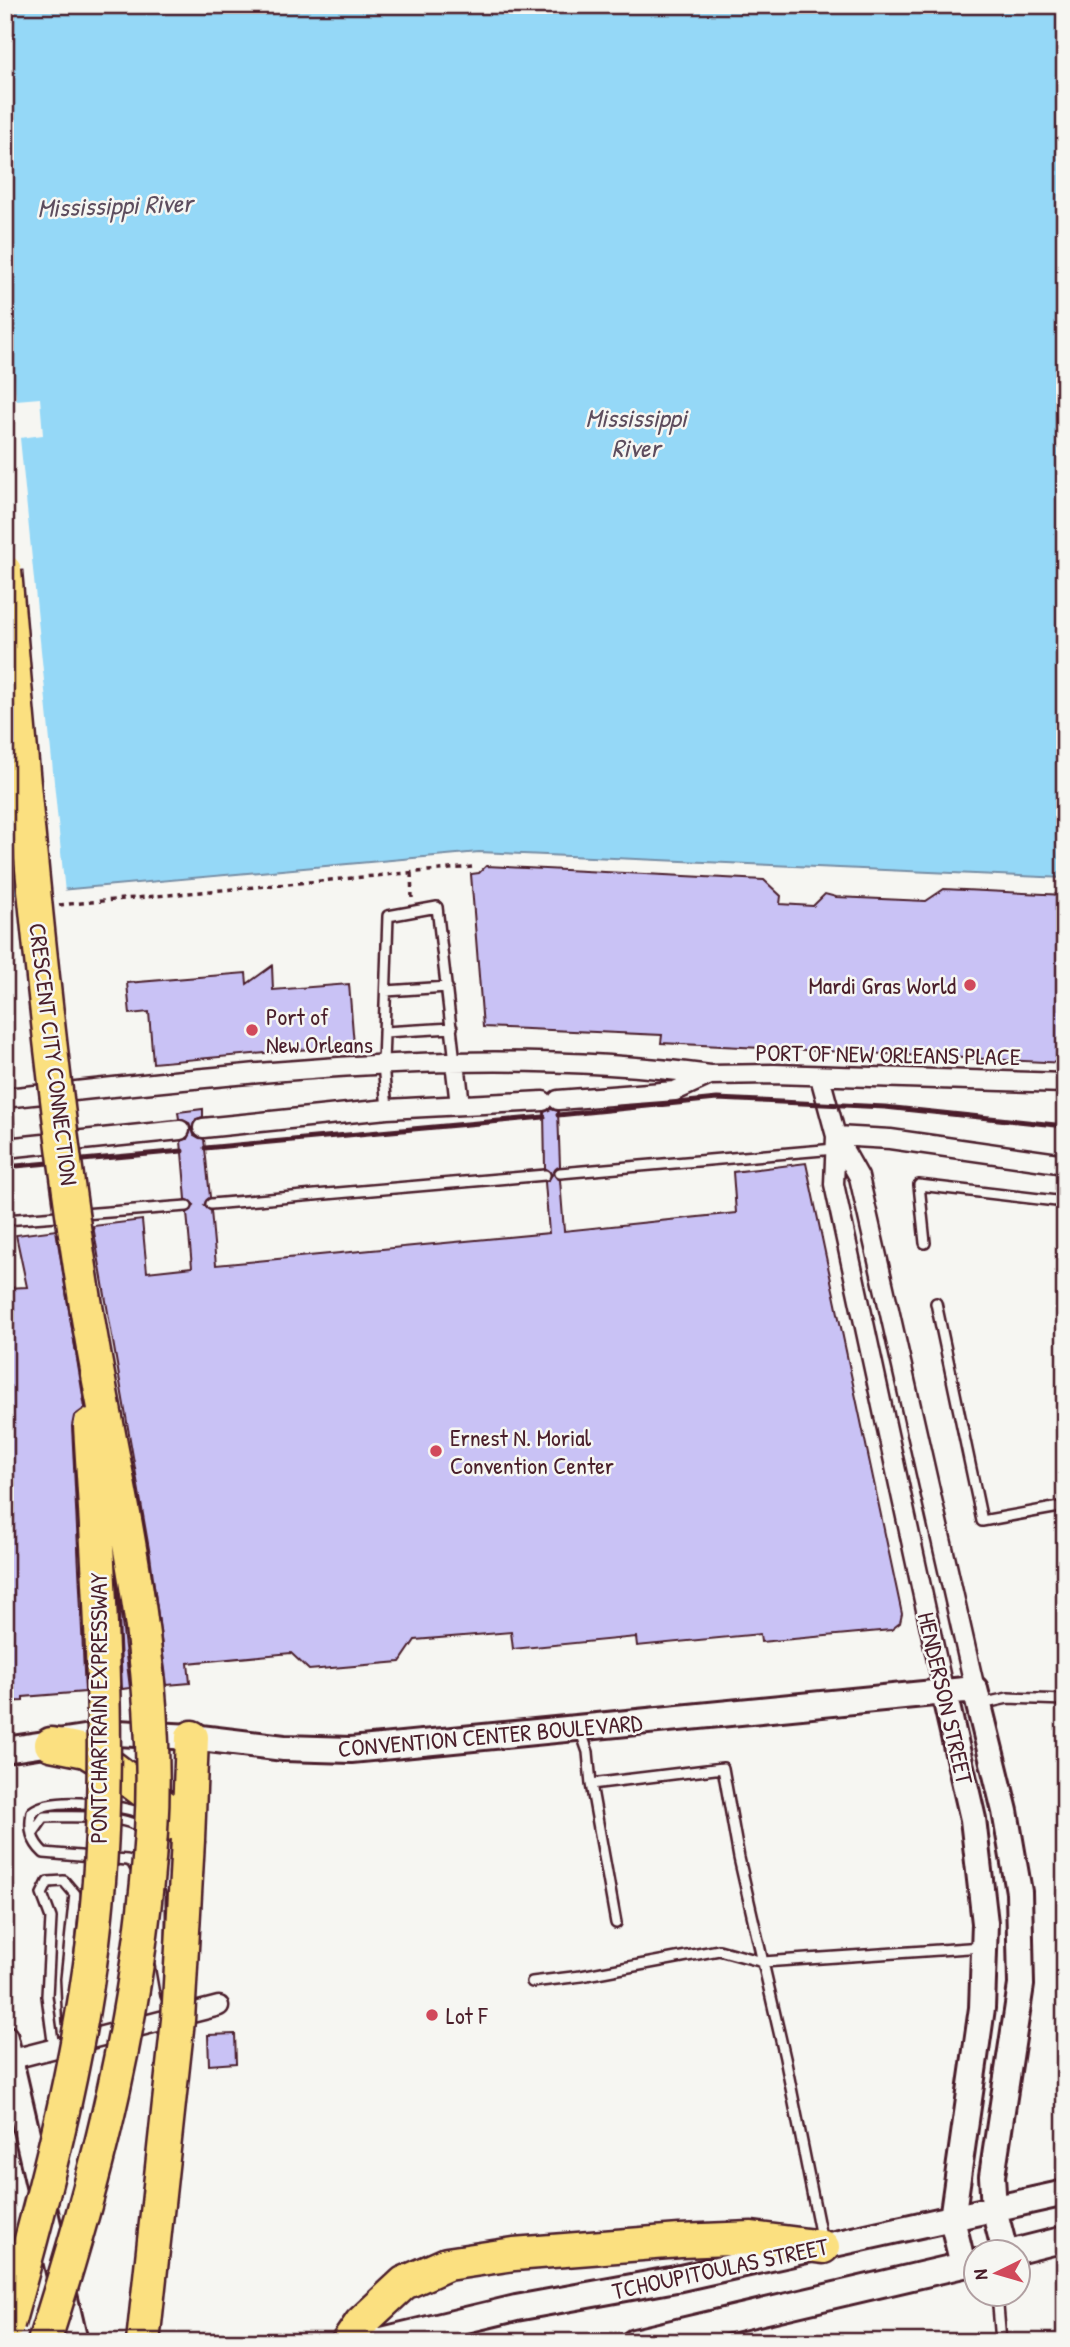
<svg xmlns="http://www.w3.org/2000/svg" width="1070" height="2347" font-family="'Patrick Hand',sans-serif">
<rect width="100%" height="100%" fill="#f6f6f2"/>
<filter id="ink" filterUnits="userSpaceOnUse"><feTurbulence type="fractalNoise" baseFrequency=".0143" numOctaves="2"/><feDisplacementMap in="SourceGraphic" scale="14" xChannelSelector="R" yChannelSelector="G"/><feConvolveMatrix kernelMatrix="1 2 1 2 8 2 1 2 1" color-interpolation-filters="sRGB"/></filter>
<g filter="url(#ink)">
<path fill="#95d8f7" stroke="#778ea5" stroke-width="2" d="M5,5H1065V878L479,852L5,895Z"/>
<path fill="#f6f6f2" d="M5,288L16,400L40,398L43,435L20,438L65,893L19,898L5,765Z"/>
<path fill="#c9c2f5" stroke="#4a1f2b" stroke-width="2" d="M486,866L764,880L781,896L780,904L813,906L825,894L836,897L926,901L944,889L1065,895V1063L661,1043L662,1035L483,1027L471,874L479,873Z
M272,966L273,990L349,984L354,1045L153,1063L149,1012L130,1014L127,983L246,973L247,984Z
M203,1109V1117L196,1119L192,1128L194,1135L204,1139L210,1197L204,1205L211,1211L216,1265L549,1233L545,1182L552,1175L545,1168L544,1112L551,1109L558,1111L560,1166L553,1173L560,1180L564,1231L736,1213L733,1172L806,1163L902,1614L900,1623L891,1630L761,1642L760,1634L637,1646L636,1637L513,1649L511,1632L415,1640L400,1662L309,1670L291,1653L188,1663L190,1683L167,1685L150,1555L93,1226L142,1220L147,1272L192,1267L187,1213L194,1205L186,1199L181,1141L187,1139L191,1130L189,1123L179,1119L178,1112Z
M56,1230L85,1408L74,1416L72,1426L85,1692L23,1697V1701L5,1702V1288L27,1287L16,1235Z
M118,1590L130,1688L122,1689L119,1618Z
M235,2034L236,2063L209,2065L208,2035Z"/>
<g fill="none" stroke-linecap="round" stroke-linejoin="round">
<defs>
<path id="lane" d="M386,991L447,987
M384,1032L452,1028
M6,1098L10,1147
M387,1109L383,1064L388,916L437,907L455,1062
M560,1173L835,1149
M211,1204L545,1175
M5,1220L187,1206
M925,1243L919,1185L1065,1202
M936,1303L982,1521L1065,1506
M981,1704L1008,1698L1065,1700
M580,1729L588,1752L591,1784L723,1768L739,1858L785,2058L822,2242
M591,1784L616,1923
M32,1834L44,1817C67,1817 129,1813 144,1831
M138,1873L132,1862L127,1860L44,1853C31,1841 29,1829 32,1812C53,1795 122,1805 147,1815
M157,1945L166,1996
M160,1950V1893
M532,1982L581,1976L719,1950L763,1962L983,1947
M54,2049L47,1996L51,1918L42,1894L48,1882L64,1881L75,1894L66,1979L68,2022
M997,2294L1001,2342"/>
<path id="street" d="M455,1062L460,1105
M710,1075L774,1074L1065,1083
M820,1077L836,1136L859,1177L975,1689
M5,1098C239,1075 475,1043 710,1075L675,1091L558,1100
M203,1128L387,1109L543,1101
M836,1136L834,1184L944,1693
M836,1136L890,1139L1065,1164
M5,1148L180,1130
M5,2061L219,2006"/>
<path id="secondary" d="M944,1693L973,1819L985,1923L982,2008L952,2219L963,2265
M5,1750L117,1733L192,1737L284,1748L351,1750L975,1689L1005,1811L1019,1892L1021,1985L992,2176L994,2209L1005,2252
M5,2038L75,2342
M1013,2252L1065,2239
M374,2342L516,2308L676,2279L1065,2193
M634,2342L976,2262"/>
<path id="highway" d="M51,1744L86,1751L113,1768L171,1812L188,1840
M188,1840L192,1737
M348,2342L361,2323L404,2283L447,2264L514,2254L680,2241L752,2238L823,2247"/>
</defs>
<use href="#lane" stroke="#4a1f2b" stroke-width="14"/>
<use href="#street" stroke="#4a1f2b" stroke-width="23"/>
<use href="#secondary" stroke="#4a1f2b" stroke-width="30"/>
<use href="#highway" stroke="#4a1f2b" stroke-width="37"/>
<path stroke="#4a1f2b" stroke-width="3.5" stroke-dasharray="5 5" stroke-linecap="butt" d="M411,873L412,898
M59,905L472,867"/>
<use href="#lane" stroke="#f6f6f2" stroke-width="9"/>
<use href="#street" stroke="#f6f6f2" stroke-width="18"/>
<use href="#secondary" stroke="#f6f6f2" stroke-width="24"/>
<use href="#highway" stroke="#fbe080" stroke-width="32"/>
<path stroke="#4a1f2b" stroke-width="5" d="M558,1115L717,1099L885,1107L1065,1126
M205,1148L544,1117
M5,1167L182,1151"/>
<defs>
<path id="highway-bridge" d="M5,571C26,810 46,1050 83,1287C110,1467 163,1648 151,1832C140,2007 98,2175 44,2342
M8,2324C43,2199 77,2071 93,1942C114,1771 100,1596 90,1425
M143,2342L178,2020L188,1840"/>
</defs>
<use href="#highway-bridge" stroke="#4a1f2b" stroke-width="37" stroke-linecap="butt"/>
<use href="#highway-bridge" stroke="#fbe080" stroke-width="32"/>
</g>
</g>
<g fill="#d1495b" stroke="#f6f6f2" stroke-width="2.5">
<circle cx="970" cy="985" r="7"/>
<circle cx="252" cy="1030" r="7"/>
<circle cx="436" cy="1451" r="7"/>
<circle cx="432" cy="2015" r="7"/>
</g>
<g text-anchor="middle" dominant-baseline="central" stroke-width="5" stroke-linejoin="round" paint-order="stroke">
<g font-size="24" fill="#4a1f2b" stroke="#f6f6f2" text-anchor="start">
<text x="956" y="985" text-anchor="end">Mardi Gras World</text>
<text x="266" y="1016">Port of<tspan x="266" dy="28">New Orleans</tspan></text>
<text x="450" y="1437">Ernest N. Morial<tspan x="450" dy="28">Convention Center</tspan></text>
<text x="446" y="2015">Lot F</text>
</g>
<g font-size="24" fill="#4a1f2b" stroke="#f6f6f2">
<text transform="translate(54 1054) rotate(83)">CRESCENT CITY CONNECTION</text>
<text transform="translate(888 1054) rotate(1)">PORT OF NEW ORLEANS PLACE</text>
<text transform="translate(946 1698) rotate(77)">HENDERSON STREET</text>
<text transform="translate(98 1708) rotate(-90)">PONTCHARTRAIN EXPRESSWAY</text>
<text transform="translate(490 1735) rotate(-5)">CONVENTION CENTER BOULEVARD</text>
<text transform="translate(720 2268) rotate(-12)">TCHOUPITOULAS STREET</text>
</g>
<g font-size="26" font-style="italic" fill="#5d4d5e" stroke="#f6f6f2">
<text transform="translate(115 205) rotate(-2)">Mississippi River</text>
<text x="636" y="417">Mississippi<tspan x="636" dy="30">River</tspan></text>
</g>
</g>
<rect width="1070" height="2347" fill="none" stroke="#f6f6f2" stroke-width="28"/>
<rect x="14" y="14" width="1042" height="2319" fill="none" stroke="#4a1f2b" stroke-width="2.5" filter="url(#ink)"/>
<g transform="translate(997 2273) rotate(265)"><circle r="33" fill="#f6f6f2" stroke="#b1a0a2" stroke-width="2"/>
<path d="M0-5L12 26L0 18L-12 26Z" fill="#d1495b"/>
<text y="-10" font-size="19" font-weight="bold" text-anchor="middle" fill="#4a1f2b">N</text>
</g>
</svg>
